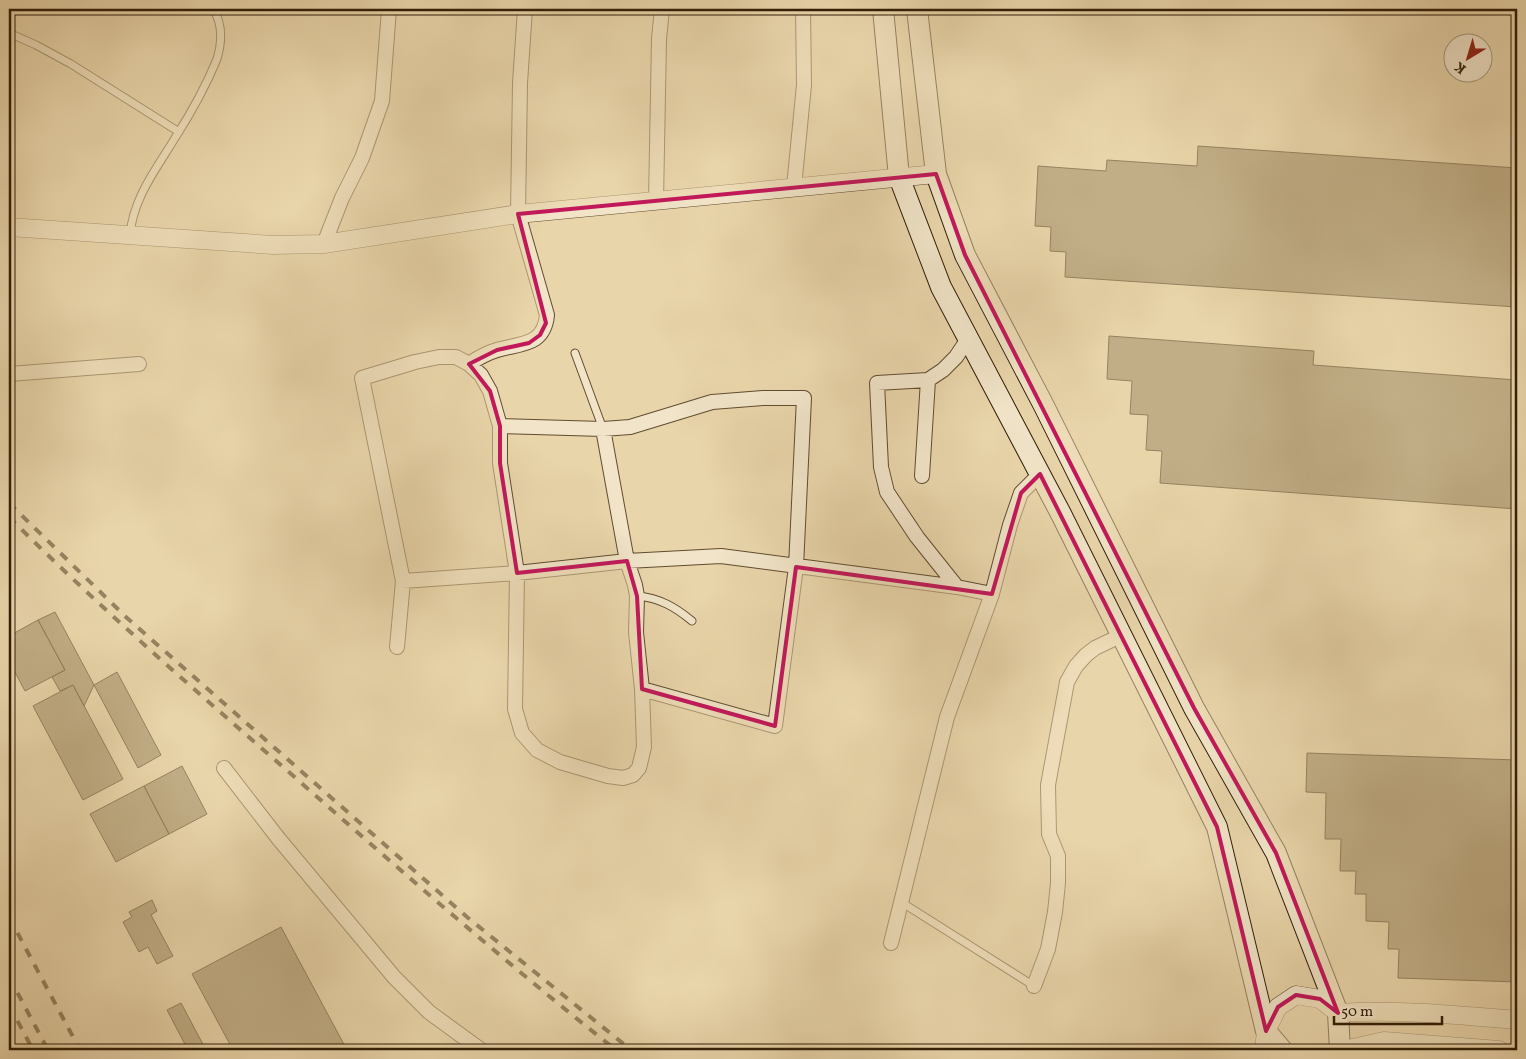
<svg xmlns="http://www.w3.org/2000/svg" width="1526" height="1059" font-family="Vollkorn,serif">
<rect width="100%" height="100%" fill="#e9d5aa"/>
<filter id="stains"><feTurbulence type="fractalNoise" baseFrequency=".004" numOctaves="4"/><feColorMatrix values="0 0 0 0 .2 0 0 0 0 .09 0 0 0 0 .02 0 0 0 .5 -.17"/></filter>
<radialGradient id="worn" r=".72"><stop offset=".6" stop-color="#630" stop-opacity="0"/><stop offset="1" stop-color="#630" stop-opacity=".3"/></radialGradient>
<path fill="#917e5c" stroke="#321f07" d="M1198,146L1517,168V307L1065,277L1066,252L1050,251L1051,227L1035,226L1038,166L1106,171L1107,160L1197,166Z
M1109,336L1314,351L1313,365L1517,380V509L1160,483L1162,451L1146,450L1148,415L1130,414L1132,381L1107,379Z
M55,612L94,685L84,706L73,685L60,691L52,677L65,670L38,620Z
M38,620L65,670L25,691L9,661V636Z
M117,672L161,755L138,768L94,685Z
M73,685L123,779L83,800L33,706Z
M1307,753L1517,760V982L1398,978L1399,949H1388L1389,922L1366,921V894H1355L1356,871H1340L1341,839H1325L1326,793L1306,792Z
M182,766L207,814L169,834L144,786Z
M144,786L169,834L116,862L90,814Z
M152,900L157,911L151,915L173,956L157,964L148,947L139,952L123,922L132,917L129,912Z
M281,927L347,1050H233L192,974Z
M181,1003L206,1050H188L167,1010Z"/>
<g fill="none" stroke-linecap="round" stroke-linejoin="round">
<defs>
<path id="service" d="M9,33L36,45L71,64L179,132
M130,235C133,198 157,168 175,138C191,113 206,86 217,59C222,42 223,24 213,9
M575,353L603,429
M637,596C660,598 675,607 692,621
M901,902L1034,986"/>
<path id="minor" d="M794,187L804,85L803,9
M656,201L659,39L662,9
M324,244L342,198L362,158L382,101L389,9
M469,364C478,358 487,353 497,350C521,343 544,346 547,315L518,214L520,83L525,9
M9,374L139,364
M500,426L603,429L630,427L712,402L763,398H804L796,567L775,726L642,689
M922,476L928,380
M403,581L517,573L627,561L721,556L957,587L992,594
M957,587L917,537L887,492L881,467L877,383L928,380L943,370L956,357L968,339
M397,647L403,581L362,378L415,362L439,357H456L469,364L481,375L490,391L500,426V463L517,573L515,709L522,733L537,750L560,762L608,776L623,778L633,775L639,768L644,747L642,689L636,632L637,596L635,585L627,561L603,429
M224,768L278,838L394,977L429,1012L481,1050
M891,943L947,717L992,594L1010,525L1021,493L1040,474
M1034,986L1048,949L1055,912L1058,883V856L1049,834L1048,785L1067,682L1076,666L1086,655L1095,648L1122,635"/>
<path id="tertiary" d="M9,227L273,245L324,244L518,214L936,174
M1264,1050L1266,1031L1278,1007L1296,995L1320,999L1338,1013C1398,1009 1457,1015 1517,1020
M1344,1050L1384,1041L1499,1050"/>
<path id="secondary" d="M883,9L899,177L941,287L1061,514L1217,827L1266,1031L1282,1050
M917,9L936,174L965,255L1044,406L1194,708L1276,853L1338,1013L1340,1050"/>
</defs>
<use href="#service" stroke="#604c30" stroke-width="9"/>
<use href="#minor" stroke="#604c30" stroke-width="16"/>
<use href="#tertiary" stroke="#604c30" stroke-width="19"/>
<use href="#secondary" stroke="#321f07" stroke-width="22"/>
<use href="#service" stroke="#f1e4c8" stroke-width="7"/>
<use href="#minor" stroke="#f1e4c8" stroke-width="14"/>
<use href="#tertiary" stroke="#f1e4c8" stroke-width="18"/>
<use href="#secondary" stroke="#f1e4c8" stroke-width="20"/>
<path stroke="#321f07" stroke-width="4" stroke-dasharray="9 9" stroke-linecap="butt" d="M9,503L127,618L467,917L631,1050
M9,517C96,604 189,685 282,766C392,863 501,959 616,1050
M9,917L80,1050
M9,977L48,1050
M9,1005L33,1050"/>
</g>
<path d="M0 0H1526V1059H0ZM936,174L965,255L1194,708L1276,853L1338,1013L1320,999L1296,995L1278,1007L1266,1031L1217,827L1040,474L1021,493L992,594L796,567L775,726L642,689L637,596L627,561L517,573L500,463V426L490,391L469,364L497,350L529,343L540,335L546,323L518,214Z" fill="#e9d5aa" fill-opacity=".55" fill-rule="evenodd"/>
<path fill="none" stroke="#c2185b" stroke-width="4" stroke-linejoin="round" d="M936,174L965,255L1194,708L1276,853L1338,1013L1320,999L1296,995L1278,1007L1266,1031L1217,827L1040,474L1021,493L992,594L796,567L775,726L642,689L637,596L627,561L517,573L500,463V426L490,391L469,364L497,350L529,343L540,335L546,323L518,214Z"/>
<rect width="1526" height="1059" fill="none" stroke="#e9d5aa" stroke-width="30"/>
<rect x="10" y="10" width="1506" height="1039" fill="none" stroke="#321f07" stroke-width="2.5"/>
<rect x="15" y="15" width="1496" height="1029" fill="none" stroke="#321f07"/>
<g transform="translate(1468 58) rotate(218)"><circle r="24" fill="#f1e4c8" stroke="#a5957b"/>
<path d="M0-4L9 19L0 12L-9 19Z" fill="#8f2418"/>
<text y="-8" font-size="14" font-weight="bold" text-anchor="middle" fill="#321f07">K</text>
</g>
<path d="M1334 1016v8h108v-8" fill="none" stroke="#321f07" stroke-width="2.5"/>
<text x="1341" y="1016" font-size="15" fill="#321f07" stroke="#f1e4c8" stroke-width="4" paint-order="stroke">50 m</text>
<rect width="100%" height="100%" filter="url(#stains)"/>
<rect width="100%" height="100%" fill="url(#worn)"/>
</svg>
